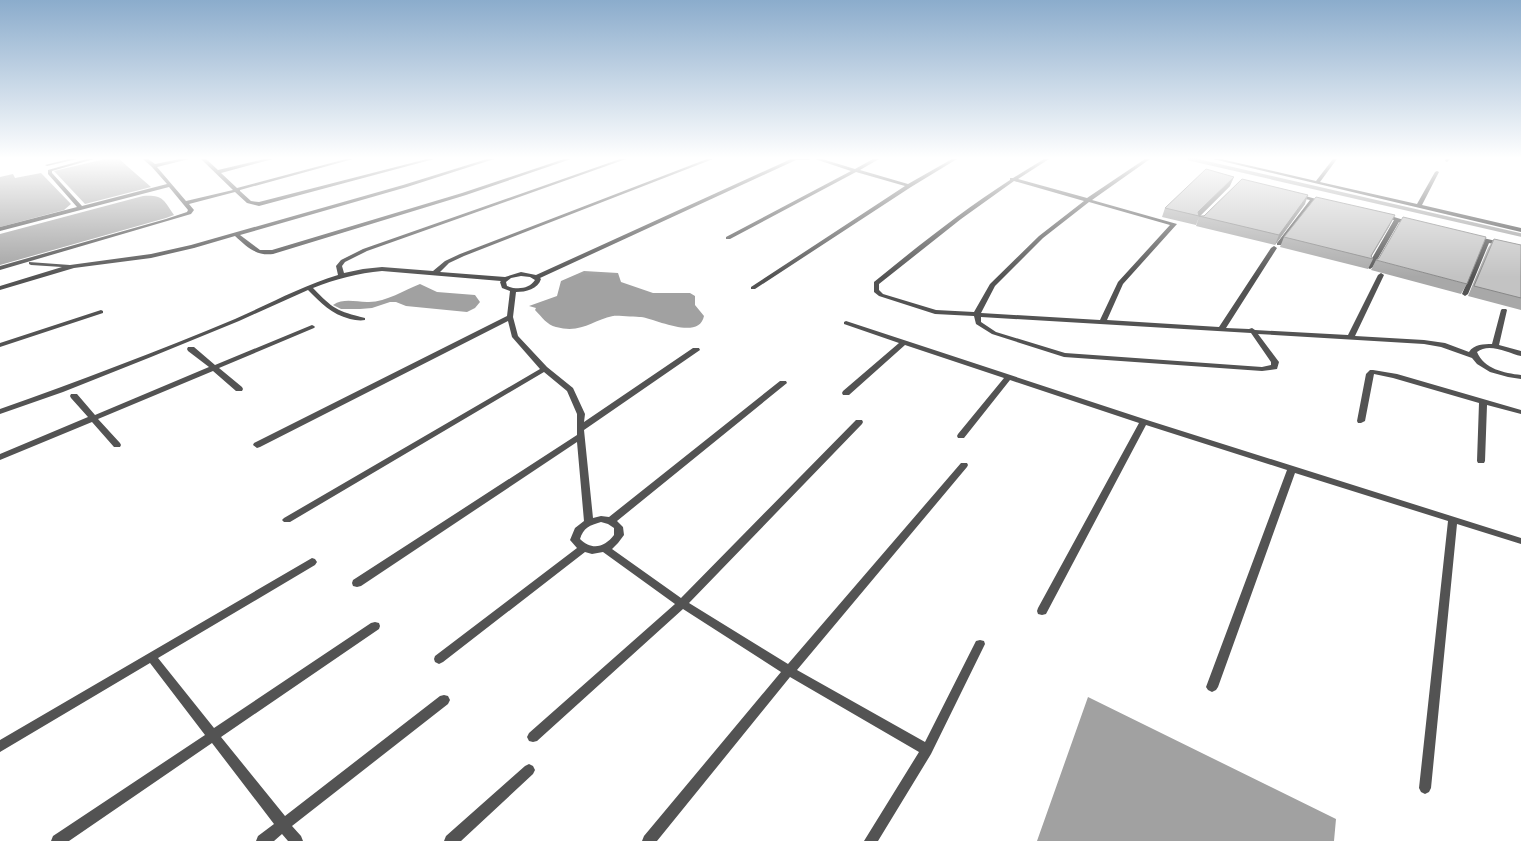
<svg xmlns="http://www.w3.org/2000/svg" width="1521" height="841" font-family="Roboto,sans-serif">
<rect width="100%" height="100%" fill="#fff"/>
<path fill="#a1a1a1" d="M105,159H119L151,187L85,204L54,171Z
M41,173L71,204L64,210L0,227V177L13,174L15,178Z
M143,196C163,195 163,199 174,215L166,218L0,265V234Z
M584,271L618,273L621,282L653,293H690L695,296V305L704,316C699,341 656,319 641,317C637,317 615,315 613,316C592,320 582,334 556,327C547,325 542,317 535,310L536,308L529,306L557,296L561,281Z
M420,284L437,292L475,295L480,302L475,308L467,312L406,306L396,302H390L372,308L360,309H341L333,305C344,298 355,302 367,302C385,303 404,290 420,284Z
M1088,697L1336,819L1334,841H1037Z"/>
<g fill="none" stroke-linecap="round" stroke-linejoin="round">
<path stroke="#a1a1a1" stroke-width="3.5" d="M1190,159L1521,235"/>
<path fill="#535353" fill-rule="evenodd" d="M69,159H77L47,166L45,165Z"/>
<path fill="#535353" fill-rule="evenodd" d="M87,159H94L52,171V173L82,206L167,184L152,167L143,159H148L155,164L180,159H189L157,167L186,201L233,190L201,159H206L218,170L265,159H273L221,173L237,188L346,159H353L240,190V191L251,201L259,202L427,159H434L259,206L247,203L235,192L189,204L194,210L191,214L0,270V266L166,219L187,212L188,210L169,187L0,231V227L77,207L48,174V170Z
M487,159H494L407,187L240,235L260,250H272L462,193L564,159H571L466,195L273,254C256,256 247,247 235,236L194,248L151,258L74,268L0,290V286L62,267L31,265L29,264V262L70,265L151,254L191,245L403,185Z
M620,159H626L367,251L345,262L342,266L344,273L363,269L382,267L433,271L445,261L460,254L707,159H713L464,256L449,263L440,272L505,277L521,272L536,275L791,159H810L808,160H796L540,278L541,279C538,289 526,292 516,292L513,317L518,336L547,367L573,388L585,414L584,422L693,348H699L700,350L584,430L593,518L601,516L609,517L780,381H786L787,383L617,521L623,527L624,535L618,543L612,549L681,598L856,420H862L863,422L862,424L689,603L788,664L961,463H967L968,465L967,467L797,670L925,742L976,641L980,640L984,641L985,644L931,754L878,841H864L919,752L790,677L657,841H642L644,836L781,672L683,609L537,741L533,742L529,741L527,737L529,733L675,604L603,552L592,554L585,552L443,662L439,664L435,662L434,659L435,656L577,548L570,540L575,528L584,521L577,442L361,586L357,587L353,586L352,583L353,580L577,435V414L567,391L544,372L290,522H284L282,520L284,518L540,369L512,337L508,321L260,447L257,448L253,445L254,443L507,316L510,291L502,288L500,282L501,281L382,271C358,273 336,279 313,288C333,309 337,311 365,318V320C360,321 355,320 350,319C331,314 321,303 308,290L239,321L151,357L63,392L0,414V409C79,381 158,351 235,319C269,304 302,286 338,275L336,266L341,260L363,249ZM521,276L530,277L535,280C529,289 517,290 507,286L506,282L511,278ZM601,522L608,524L614,528V535C605,547 592,551 580,539C583,528 590,525 601,522Z
M815,159H822L855,169L873,159H879L860,170L908,184L952,159H957L911,187L755,289H751V287L905,186L856,172L730,239H726V237L851,171Z
M1044,159H1049L1018,179L1087,198L1145,159H1150L1092,200L1177,224L1123,284L1107,320L1219,327L1271,248L1274,246L1277,248L1226,328L1249,329L1252,328L1255,330L1348,335L1378,275L1381,273L1384,275L1355,336L1424,340L1445,343L1469,352C1474,344 1484,344 1492,344L1501,310L1502,309H1506L1507,310L1499,345L1521,351V356C1508,353 1489,342 1477,352C1484,369 1504,373 1521,375V379L1508,377L1490,372L1477,364L1472,358L1441,347L1424,344L1258,334L1279,362L1277,369L1262,371L1064,357L992,334L976,324L974,316L935,314L879,296L874,292V282C918,246 962,211 1010,180V178H1013ZM1014,181L1084,201L1039,236L990,284L974,312L936,310L883,294L879,290V284L961,219ZM1089,202L1170,225L1118,282L1100,320L981,313L995,286L1043,238ZM981,317L1251,333L1271,362V365L1262,367L1065,353L996,332L981,322Z
M1213,159H1221L1316,181L1333,159H1337L1320,182L1417,204L1435,172L1437,171L1439,172L1422,205L1521,228V232Z
M1446,159H1450L1447,162L1445,161Z
M1298,194L1327,202L1324,204L1315,201L1281,245H1277V243L1310,200L1296,197L1295,196Z
M1384,214L1414,223L1411,225L1399,222L1373,267L1370,269L1368,268L1367,267L1394,220L1382,217L1381,216Z
M1475,236L1521,247V251L1489,243L1468,294L1465,296L1462,294L1484,242L1473,239V237Z
M101,310L103,311V313L0,347V343Z
M846,321L1147,420L1521,538V544L1457,524L1431,788L1429,792L1425,794L1421,792L1419,788L1448,521L1295,473L1218,687L1216,690L1212,692L1208,690L1206,687L1287,470L1146,425L1046,614L1042,615L1038,614L1037,611L1038,608L1139,423L1010,380L964,438H958L957,436L958,434L1004,378L905,345L849,395H843L842,393L843,391L899,343L844,324V322Z
M312,325L314,326L315,327L314,328L219,368L242,387L243,389L242,391H236L213,371L98,419L120,443L121,445L120,447H114L92,422L0,460V454L88,417L71,398L70,396L71,394H77L95,415L209,367L188,351L187,349L188,347H194L215,365Z
M1370,370H1373L1397,374L1521,410V414L1487,405L1485,461L1484,463H1478L1477,461L1479,403L1393,378L1374,374L1365,421L1361,423H1358L1357,421L1366,374Z
M312,558L315,559L317,562L315,565L158,658L214,728L371,623L375,622L379,623L380,626L379,629L221,737L285,816L440,696L444,695L448,696L450,700L448,704L292,826L301,836L303,841H288L282,834L274,841H256L258,836L274,824L212,743L69,841H51L53,836L205,735L150,663L0,752V740Z
M529,764L533,766L535,770L533,774L461,841H444L446,836L525,766Z"/>
</g>
<path fill="#a8a8a8" d="M1230,186L1200,216L1305,204L1275,245L1196,226L1199,217L1196,225L1162,217L1165,208Z
M1390,225L1371,257L1373,259L1368,269L1280,247L1284,237Z
M1494,239L1521,245V310L1468,296L1488,248Z
M1376,260L1467,284L1461,294L1371,270Z"/>
<path fill="#888" d="M1234,177L1230,186L1199,217L1198,212Z
M1308,195L1305,204L1275,245L1279,235Z
M1395,215L1390,225L1370,259Z"/>
<path fill="#c3c3c3" stroke="#888" d="M1206,169L1234,177L1198,212L1199,216L1165,208Z
M1242,179L1308,195L1279,235L1199,216H1204Z
M1316,197L1395,215L1371,256L1373,259L1284,237Z
M1403,217L1486,237L1467,284L1376,260L1379,258Z
M1494,239L1521,245V298L1474,286Z"/>
<linearGradient id="sky" x2="0" y2="1"><stop stop-color="#8baccc"/><stop offset="0.57" stop-color="#fff"/><stop offset="1" stop-color="#fff" stop-opacity="0"/></linearGradient>
<rect width="1521" height="277" fill="url(#sky)"/>
</svg>
